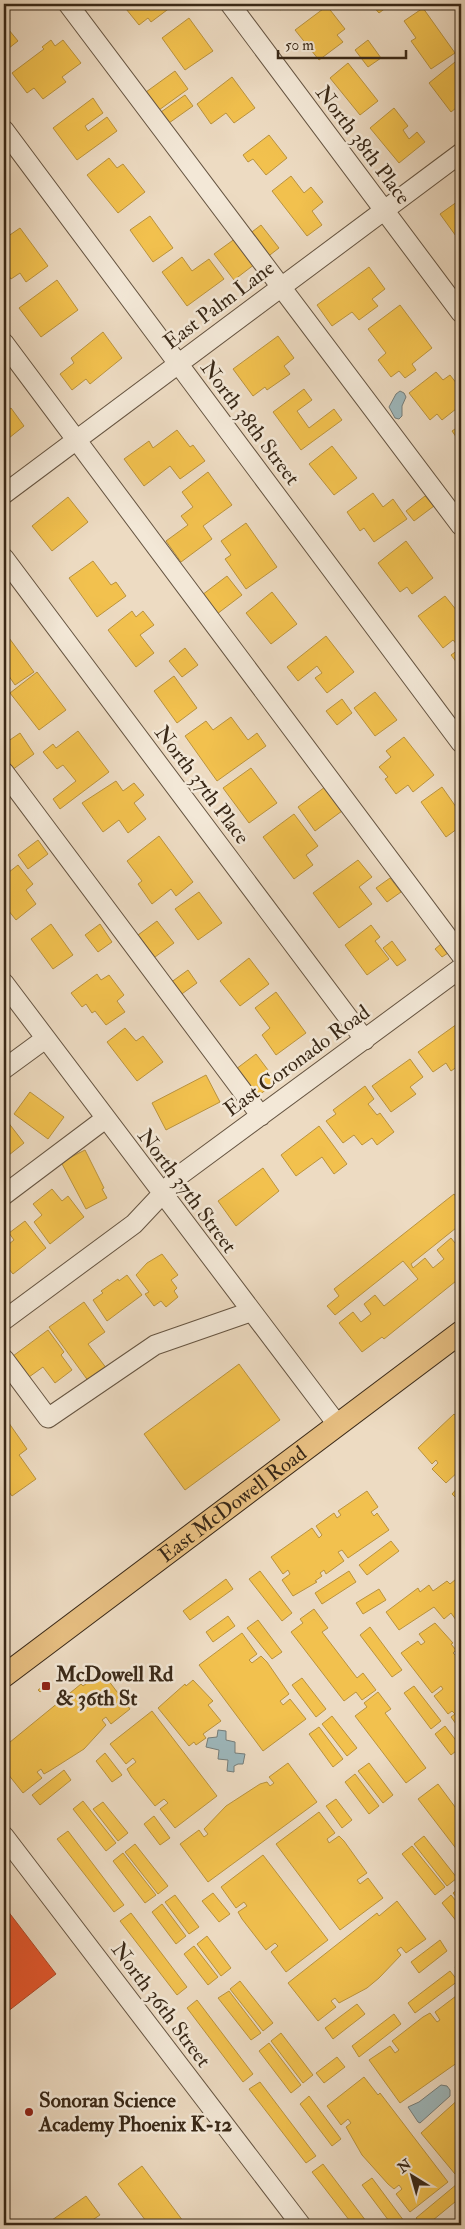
<svg xmlns="http://www.w3.org/2000/svg" width="465" height="2229" font-family="'IM FELL Double Pica',serif">
<rect width="100%" height="100%" fill="#eddbc2"/>
<filter id="stains"><feTurbulence type="fractalNoise" baseFrequency=".004" numOctaves="4"/><feColorMatrix values="0 0 0 0 .2 0 0 0 0 .09 0 0 0 0 .02 0 0 0 .5 -.17"/></filter>
<radialGradient id="worn" r=".72"><stop offset=".6" stop-color="#630" stop-opacity="0"/><stop offset="1" stop-color="#630" stop-opacity=".3"/></radialGradient>
<path fill="#9db8bd" stroke="#757e7b" d="M400,391L404,393L406,397L402,406V416L399,419L395,418L389,407L396,394Z
M218,1730L226,1731V1740L235,1742V1753L245,1754L243,1764H238L234,1766V1772L227,1771L228,1760L218,1759L219,1750L206,1747L208,1738L217,1737Z
M441,2085L447,2086L450,2090V2096L420,2123L418,2122L408,2107L419,2102Z"/>
<path fill="#f2c14e" stroke="#ba933e" d="M122,4H175L151,22L148,18L139,25Z
M275,4H288L280,10Z
M371,4H391L379,13Z
M327,6L345,29L337,35L343,42L319,60L295,30Z
M423,8L455,53L431,69L411,41L416,38L404,21Z
M4,11L10,19L4,24Z
M189,18L213,51L185,70L162,38Z
M4,24L18,41L4,52Z
M51,40L55,46L63,40L81,63L62,77L66,82L43,99L34,88L27,93L12,73L44,49L42,47Z
M368,40L381,58L368,67L355,50Z
M460,58L461,104L451,112L429,83Z
M348,63L378,101L360,115L330,78Z
M175,71L188,89L159,110L146,92Z
M232,77L255,108L234,123L226,113L211,124L197,104Z
M185,95L193,106L169,123L161,112Z
M93,98L103,113L85,126L88,131L107,117L117,131L77,160L53,128Z
M394,108L408,126L403,130L409,139L417,132L425,142L399,163L370,128Z
M269,135L287,158L266,175L253,159L248,162L243,155Z
M109,158L117,168L123,164L145,192L118,213L87,175Z
M291,176L304,193L311,187L323,202L312,211L322,225L307,236L272,191Z
M461,199V243L440,214Z
M150,216L173,248L153,262L130,230Z
M261,225L279,248L266,258L248,235Z
M20,228L48,266L26,282L20,273L11,279L4,269V254L6,253L4,239Z
M236,238L255,264L234,280L214,254Z
M182,257L192,271L209,259L224,279L187,306L162,272Z
M369,267L385,289L372,299L378,306L359,320L352,312L332,326L317,305Z
M57,280L78,310L41,337L19,308Z
M400,305L432,348L412,364L416,370L405,378L399,371L391,377L378,360L386,353L368,329Z
M103,332L122,358L90,384L86,379L72,390L60,374L74,363L71,358Z
M278,336L294,358L284,366L290,374L267,390L265,387L253,396L233,369Z
M436,372L443,380L450,375L461,389V405L442,420L437,414L430,420L409,393Z
M304,389L312,400L297,411L309,428L334,409L342,420L301,450L273,412Z
M11,408L24,426L4,442V413Z
M461,425V444L452,431Z
M177,430L190,447L193,445L205,461L180,479L170,466L144,486L124,459L149,441L153,448Z
M332,446L357,478L334,495L309,464Z
M461,451V462L456,455Z
M208,472L232,505L203,526L212,539L181,562L166,541L188,525L181,516L193,507L182,492Z
M373,493L383,507L393,499L407,519L374,542L364,528L360,531L347,512Z
M425,496L434,506L414,521L406,511Z
M68,497L88,522L52,551L32,526Z
M246,523L277,567L246,589L225,559L231,555L221,541Z
M406,541L433,578L412,594L407,587L400,592L378,563Z
M93,561L111,585L116,582L126,596L97,617L69,578Z
M227,576L242,595L217,614L202,595Z
M272,592L297,624L271,644L246,613Z
M445,596L461,616V644L459,647L453,640L443,648L418,616Z
M132,611L136,617L143,611L154,625L140,635L154,653L136,667L108,630Z
M4,631L34,672L15,685L4,669Z
M326,636L354,672L327,693L315,678L322,673L317,666L298,681L287,667Z
M185,648L198,665L182,677L169,661Z
M461,648V668L451,655Z
M37,672L66,710L39,730L10,693Z
M174,676L197,708L177,723L154,691Z
M375,692L397,720L375,736L354,708Z
M342,699L352,713L337,725L326,711Z
M231,717L248,740L257,733L266,746L217,781L185,736L206,721L213,730Z
M78,731L109,772L60,809L53,799L76,781L63,765L57,769L43,752L53,744L56,748Z
M20,733L34,754L12,770L4,758V744Z
M404,737L434,775L413,792L408,785L396,794L385,779L388,777L379,767L391,757L386,751Z
M251,768L277,803L249,823L223,788Z
M116,781L123,791L134,783L144,795L134,803L146,819L128,833L119,820L103,832L82,803Z
M325,787L342,811L315,831L298,807Z
M442,787L461,814V826L446,837L421,802Z
M294,814L318,846L306,855L313,865L294,879L263,837Z
M159,836L193,882L176,896L171,889L152,904L138,884L142,881L127,861Z
M38,840L48,854L28,869L18,855Z
M358,860L372,877L359,887L372,904L339,928L313,893Z
M18,865L33,884L26,890L36,904L16,920L4,905V876Z
M390,878L401,892L387,902L376,888Z
M199,892L222,923L198,940L175,909Z
M157,921L174,943L155,957L138,935Z
M51,924L73,955L53,969L31,939Z
M100,924L112,942L98,952L85,935Z
M371,925L380,937L375,941L389,959L367,975L345,945Z
M392,941L406,960L397,966L383,948Z
M441,944L448,953L442,957L435,949Z
M249,958L269,984L240,1006L220,981Z
M188,970L197,983L179,996L170,983Z
M97,974L101,980L109,975L124,995L117,1001L125,1012L106,1025L95,1011L92,1013L86,1004L82,1007L71,993Z
M276,992L306,1033L276,1055L262,1035L270,1028L255,1008Z
M457,1024L461,1030V1064L451,1071L446,1063L433,1072L418,1052Z
M125,1028L136,1041L143,1036L163,1062L137,1081L107,1042Z
M256,1054L277,1082L256,1097L236,1069Z
M410,1059L423,1077L410,1087L416,1094L391,1112L372,1086Z
M206,1075L220,1102L166,1130L152,1103Z
M365,1086L374,1099L368,1104L377,1115L380,1113L394,1132L377,1145L372,1138L362,1145L354,1135L343,1143L326,1121L336,1114L333,1110Z
M30,1092L64,1117L48,1139L14,1114Z
M4,1117L24,1143L4,1159Z
M319,1126L347,1164L334,1174L322,1157L296,1176L281,1155Z
M85,1150L104,1188L102,1189L107,1198L86,1209L61,1162Z
M263,1168L279,1191L236,1226L218,1201Z
M52,1189L62,1201L68,1196L84,1217L50,1244L34,1222L42,1215L33,1204Z
M454,1194L461,1203V1224L411,1264L413,1268L425,1258L433,1268L444,1259L437,1250L451,1238L459,1248L461,1246V1277L384,1339L382,1337L362,1352L339,1323L353,1312L361,1322L371,1314L364,1304L375,1295L384,1306L418,1279L403,1261L335,1315L327,1306L339,1296L334,1289Z
M25,1221L46,1248L13,1274L4,1263V1248L14,1240L9,1233Z
M162,1254L178,1275L171,1280L177,1288L174,1291L178,1297L166,1307L161,1301L154,1306L145,1294L149,1292L136,1275L147,1263Z
M127,1275L142,1295L107,1321L93,1300L103,1293L101,1291L118,1279L119,1281Z
M84,1302L105,1332L88,1344L107,1369L89,1382L49,1327Z
M48,1330L64,1352L61,1355L72,1370L55,1383L43,1367L29,1377L13,1356Z
M239,1364L280,1420L185,1490L144,1434Z
M454,1414L461,1421V1469L446,1483L432,1469L438,1463L436,1460L432,1464L418,1448Z
M4,1416L27,1449L19,1455L36,1479L12,1496L4,1485Z
M461,1484V1503L452,1494Z
M367,1491L378,1507L371,1512L374,1516L377,1513L389,1530L348,1558L342,1550L338,1552L344,1561L326,1574L324,1570L320,1573L322,1576L315,1581L317,1582L293,1596L282,1580L290,1574L288,1570L283,1574L271,1557L312,1528L319,1538L322,1535L316,1526L334,1513L337,1518L341,1515L338,1511Z
M391,1541L399,1551L367,1575L359,1565Z
M260,1571L292,1613L282,1621L249,1579Z
M349,1571L356,1582L322,1604L315,1593Z
M461,1575V1627L451,1613L444,1619L434,1607L399,1630L386,1612L418,1588L420,1592L429,1585L433,1591L447,1581L450,1584Z
M226,1579L233,1589L190,1620L183,1611Z
M379,1589L386,1600L363,1614L356,1603Z
M314,1609L328,1628L322,1632L357,1678L363,1673L376,1690L362,1700L356,1692L344,1701L291,1632L303,1623L300,1619Z
M228,1616L235,1626L213,1642L206,1632Z
M258,1620L282,1652L272,1659L247,1628Z
M435,1623L453,1643L451,1644L456,1650L453,1653L456,1656L459,1654L461,1657V1731L451,1717L455,1714L452,1711L448,1714L434,1696L443,1689L441,1686L432,1693L401,1653L418,1641L421,1645L425,1642L419,1634Z
M370,1627L402,1670L392,1677L360,1635Z
M242,1633L257,1654L249,1660L252,1663L261,1656L267,1662L289,1694L280,1701L283,1705L290,1699L306,1719L263,1751L199,1665Z
M102,1672L130,1709L111,1724L106,1717L102,1720L106,1725L84,1749L51,1770L44,1774L41,1769L37,1772L42,1778L23,1793L4,1769V1747L81,1684L83,1686Z
M302,1678L326,1709L316,1717L292,1685Z
M193,1680L213,1701L208,1705L221,1721L203,1734L206,1738L196,1745L194,1742L189,1746L158,1708L185,1684L186,1686Z
M46,1684L48,1686L40,1692L38,1690Z
M414,1686L441,1721L431,1729L404,1693Z
M378,1692L391,1709L385,1713L426,1768L406,1783L355,1716L367,1707L364,1703Z
M152,1711L217,1796L175,1828L160,1809L168,1803L164,1799L155,1806L131,1776L127,1769L136,1762L133,1758L126,1764L110,1744Z
M332,1716L357,1748L347,1756L322,1724Z
M445,1726L461,1747L451,1755L435,1734Z
M319,1727L343,1759L333,1767L309,1734Z
M105,1753L122,1775L112,1782L96,1761Z
M288,1763L317,1802L208,1882L180,1844L199,1830L204,1837L208,1834L204,1829L226,1806L260,1784L267,1782L270,1786L274,1783L269,1777Z
M369,1763L393,1795L383,1803L358,1771Z
M64,1770L71,1780L40,1805L32,1795Z
M355,1774L379,1806L369,1814L345,1782Z
M438,1784L461,1815V1855L418,1799Z
M336,1799L352,1820L342,1828L326,1806Z
M83,1801L116,1843L106,1851L73,1809Z
M103,1802L128,1833L118,1841L93,1809Z
M319,1812L335,1833L327,1839L329,1843L339,1836L344,1841L367,1873L357,1880L360,1884L368,1878L383,1898L340,1930L276,1844Z
M154,1816L170,1838L160,1845L144,1824Z
M68,1831L124,1905L114,1912L57,1839Z
M424,1836L457,1878L447,1886L414,1844Z
M135,1844L168,1886L158,1894L125,1852Z
M412,1846L445,1887L435,1895L402,1854Z
M123,1853L156,1895L145,1903L113,1861Z
M263,1855L328,1940L286,1972L271,1952L278,1946L275,1943L266,1950L242,1919L238,1912L247,1906L244,1902L236,1908L221,1887Z
M461,1887V1903L453,1893Z
M213,1893L230,1914L219,1922L202,1901Z
M175,1895L199,1927L189,1934L165,1902Z
M451,1895L461,1907V1927L442,1903Z
M397,1901L426,1939L406,1953L401,1947L397,1950L401,1955L379,1978L367,1988L339,2003L335,1998L331,2001L336,2007L318,2021L288,1983L377,1913L379,1916Z
M162,1904L186,1936L176,1944L152,1912Z
M131,1913L187,1987L177,1995L120,1921Z
M207,1936L231,1968L221,1976L197,1944Z
M440,1940L447,1951L419,1973L411,1962Z
M194,1946L218,1977L208,1985L184,1954Z
M461,1963V1976L455,1967Z
M450,1971L458,1981L415,2013L408,2003Z
M240,1981L273,2023L263,2031L230,1989Z
M229,1991L261,2033L251,2040L218,1998Z
M456,1996L461,2004V2060L400,2103L369,2060L390,2046L395,2053L399,2050L392,2041L423,2017L430,2013L437,2022L440,2020L435,2012Z
M197,2000L253,2074L243,2082L187,2008Z
M357,2004L365,2014L333,2039L325,2028Z
M394,2014L401,2024L359,2057L352,2046Z
M281,2033L313,2075L303,2083L271,2041Z
M269,2043L301,2085L291,2093L259,2051Z
M337,2057L345,2067L324,2083L316,2073Z
M364,2077L378,2095L380,2093L448,2182L410,2212L396,2194L402,2189L399,2185L394,2189L388,2184L362,2155L346,2127L351,2123L348,2119L341,2125L327,2106Z
M260,2082L316,2156L306,2163L249,2089Z
M309,2096L341,2139L332,2146L300,2104Z
M461,2097V2169L455,2174L421,2133Z
M323,2164L369,2225H353L312,2172Z
M142,2166L186,2225H149L118,2184Z
M372,2178L404,2221L398,2225H392L362,2185Z
M457,2184L461,2190V2197L427,2225H422L416,2218Z
M86,2196L100,2215L85,2225H45Z"/>
<path fill="#e4572e" stroke="#b14927" d="M4,1906L56,1974L7,2012L4,2008Z"/>
<g fill="none" stroke-linecap="round" stroke-linejoin="round">
<defs>
<path id="minor" d="M68,4L461,526
M230,4L461,313
M4,130L461,743
M4,343L461,955
M4,494L461,153
M4,558L365,1040
M4,772L261,1116
M4,983L337,1424
M4,1069L45,1039
M4,1195L105,1119
M4,1320L134,1224L180,1175L461,968
M4,1359L48,1418L155,1345L250,1312
M4,1836L301,2225"/>
<g id="major">
<path id="s1" d="M4,1676L461,1332"/>
</g>
</defs>
<use href="#minor" stroke="#665542" stroke-width="21"/>
<use href="#major" stroke="#392817" stroke-width="24"/>
<use href="#minor" stroke="#f3e8d7" stroke-width="19"/>
<use href="#major" stroke="#e6be81" stroke-width="22"/>
</g>
<g fill="#8f2418" stroke="#f3e8d7" stroke-width="2">
<rect x="41" y="1681" width="10" height="10" rx="2.5"/>
<circle cx="29" cy="2112" r="5"/>
</g>
<g text-anchor="middle" dominant-baseline="central" stroke-width="5" stroke-linejoin="round" paint-order="stroke">
<g font-size="21" fill="#392817" stroke="#f3e8d7">
<text transform="translate(363 145) rotate(53)">North 38th Place</text>
<text transform="translate(219 305) rotate(-37)">East Palm Lane</text>
<text transform="translate(250 423) rotate(53)">North 38th Street</text>
<text transform="translate(202 785) rotate(53)">North 37th Place</text>
<text transform="translate(297 1061) rotate(-36)">East Coronado Road</text>
<text transform="translate(187 1191) rotate(53)">North 37th Street</text>
<text stroke="none"><textPath href="#s1" startOffset="286">East McDowell Road</textPath></text>
<text transform="translate(161 2005) rotate(53)">North 36th Street</text>
</g>
<g font-size="21" font-weight="bold" fill="#392817" stroke="#f3e8d7" text-anchor="start">
<text x="56" y="1674">McDowell Rd<tspan x="56" dy="24">&amp; 36th St</tspan></text>
<text x="39" y="2100">Sonoran Science<tspan x="39" dy="24">Academy Phoenix K-12</tspan></text>
</g>
</g>
<rect width="465" height="2229" fill="none" stroke="#eddbc2" stroke-width="20"/>
<rect x="5" y="5" width="455" height="2219" fill="none" stroke="#392817" stroke-width="2.5"/>
<rect x="10" y="10" width="445" height="2209" fill="none" stroke="#392817"/>
<g transform="translate(412 2176) rotate(323)" stroke="#f3e8d7" stroke-width="4" paint-order="stroke">
<path d="M0-4L9 19L0 12L-9 19Z" fill="#392817"/>
<text y="-8" font-size="14" font-weight="bold" text-anchor="middle" fill="#392817">N</text>
</g>
<path d="M278 50v8h128v-8" fill="none" stroke="#392817" stroke-width="2.5"/>
<text x="285" y="50" font-size="15" fill="#392817" stroke="#f3e8d7" stroke-width="4" paint-order="stroke">50 m</text>
<rect width="100%" height="100%" filter="url(#stains)"/>
<rect width="100%" height="100%" fill="url(#worn)"/>
</svg>
